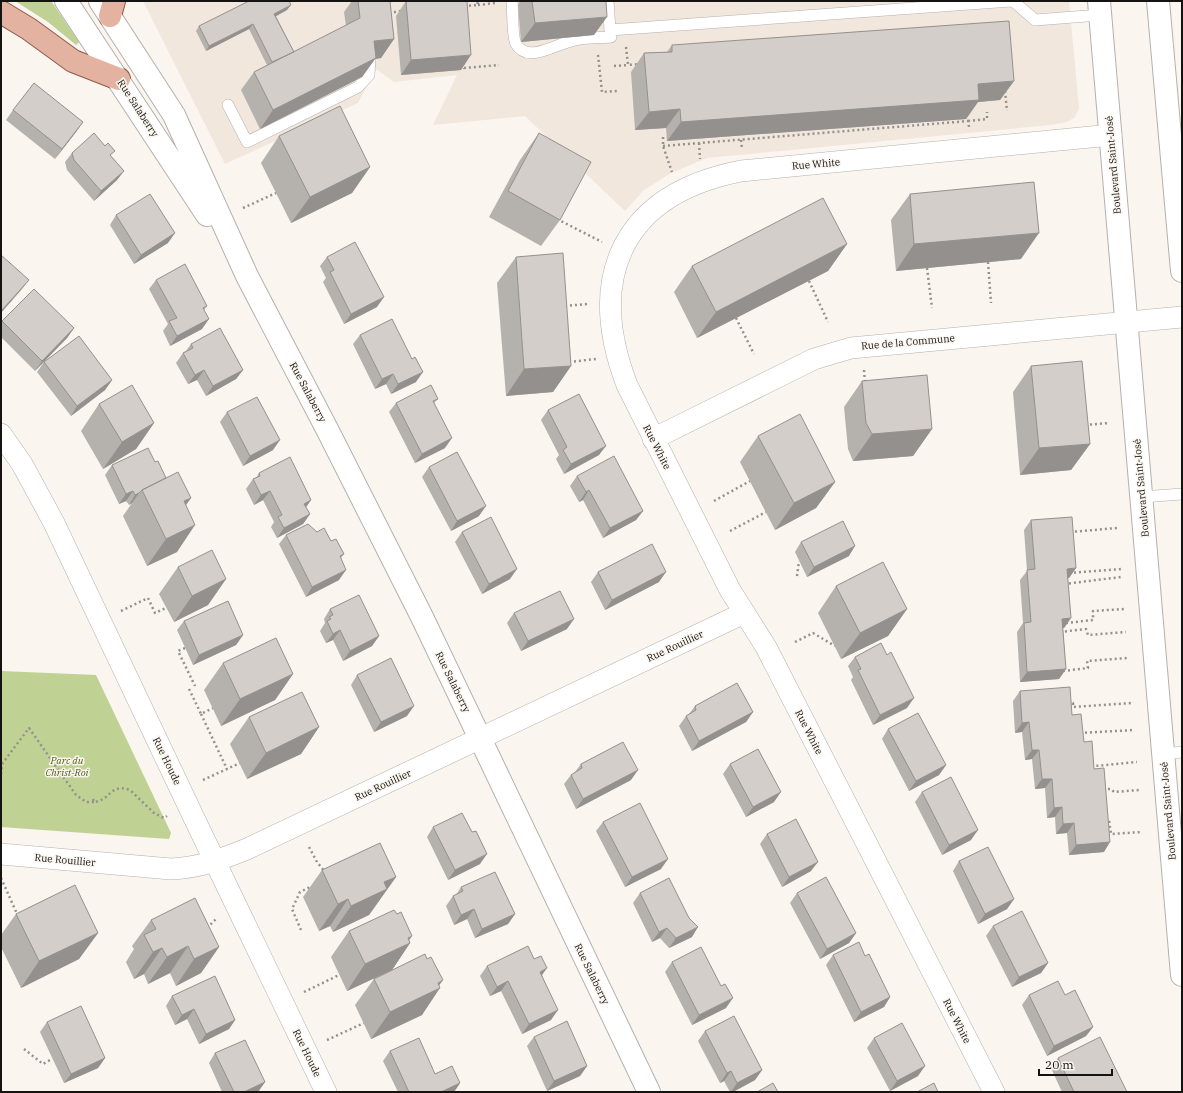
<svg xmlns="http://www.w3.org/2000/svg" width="1183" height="1093" font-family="'IBM Plex Serif',serif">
<rect width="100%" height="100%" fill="#faf5ef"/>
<path fill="#f2e7dd" d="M143,1H1069L1079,108L1075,117L1067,122L1051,125L707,158L671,173L644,190L625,211L525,116L433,125L457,75L394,82L376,69L358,103L225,164Z"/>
<path fill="#bfd193" d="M15,1H51L79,42L76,45L48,22Z
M1,671L96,675L171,833L169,839L1,827Z"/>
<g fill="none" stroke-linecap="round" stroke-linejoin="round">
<defs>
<path id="service" d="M512,1C513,10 512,37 516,44C528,64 556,44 571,41C584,37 598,38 611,37
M608,1L610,30L1011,1
M1013,1L1035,20L1100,15
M228,105L247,142L358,87L369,75L370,59
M1141,497L1182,494
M1164,754L1182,752"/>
<path id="minor" d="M1,434L22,464L54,523L195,820L326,1092
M653,439L814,359L851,348L1182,317
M1,854L171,869C199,868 222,859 247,849L744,613
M994,1092L766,647L730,590L627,385C585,275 624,194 741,171L1111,135"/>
<path id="tertiary" d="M66,1L207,215
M100,1L174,115L247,276L328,431L422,617L649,1092
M1099,1L1182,975
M1158,1L1182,271"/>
<path id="primary" d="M1,12L29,29L73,61L119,79
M110,16L114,1"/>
</defs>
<use href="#service" stroke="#b5b0ac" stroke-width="12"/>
<use href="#minor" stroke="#b5b0ac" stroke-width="22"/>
<use href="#tertiary" stroke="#b5b0ac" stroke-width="24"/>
<use href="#primary" stroke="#8f5946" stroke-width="24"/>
<path stroke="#94918d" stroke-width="2.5" stroke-dasharray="2 3" stroke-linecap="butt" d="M478,5L495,3
M464,6L478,5L477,1
M389,13L401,11
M626,47L628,65L639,64
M598,55L602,92L617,91
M463,63L464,68L499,65
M614,66L628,65
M1005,91L1007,111
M968,121L987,119V112
M663,137V146L672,172
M741,140L742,149
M699,143L700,159
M663,146L968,121L969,127
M243,208L276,193
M557,219L602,242
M988,262L991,303
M927,268L932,308
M809,281L828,322
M565,306L587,304
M736,318L754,354
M569,362L596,359
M864,370L865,383
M1085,425L1109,423
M714,501L750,481
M730,531L766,512
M1070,532L1117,528
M1069,573L1121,569
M797,576L799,561
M1064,584L1121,577
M121,611L148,598L155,613L166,608
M1066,623L1093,620V611L1124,609
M1060,632L1086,629L1088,635L1126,632
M795,642L813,633L835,646
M185,648L178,651L195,686
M1063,671L1088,668L1087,661L1128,658
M189,689L201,714L213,708
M1068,704L1073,703V707L1132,703
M201,714L227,769
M1080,733L1134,730
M1092,764L1095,766L1137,762
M1,774L2,764L29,728L76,795L86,802H94
M203,780L240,763
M1103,789H1111L1114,792L1139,790
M93,799L94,802C111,800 110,783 130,790L154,813L164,818L167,816
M1105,821L1109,820L1111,834L1142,832
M309,847L317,862L325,872
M1,878L18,916
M207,928L216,919
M301,930L292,909L300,892L312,886
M304,992L339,975
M327,1040L364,1023
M24,1049L43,1064L52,1059"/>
<use href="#service" stroke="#fff" stroke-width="11"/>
<use href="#minor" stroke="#fff" stroke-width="21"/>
<use href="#tertiary" stroke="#fff" stroke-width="22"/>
<use href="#primary" stroke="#e3b2a1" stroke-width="22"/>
</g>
<path fill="#b5b1ad" d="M352,1H390L394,39L381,58L375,59L362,77L260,129L241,90L254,72L267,65L249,29L206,51L196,31L199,26L287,10L276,16L294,52L346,26L344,12Z
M406,1L461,70L401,75L396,16Z
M520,1H606L594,35L521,42L518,5Z
M672,45L1014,81L1000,100L978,102L966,119L667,141L666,128L635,130L631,72L644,53L667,52Z
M13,110L83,122L76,132L55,159L6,120Z
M539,133L560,220L541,246L489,217L520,160Z
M279,136L370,167L352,193L291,223L261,163Z
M72,153L111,156L124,171L117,180L94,201L67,170L65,162Z
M910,194L1021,259L896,271L891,220Z
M116,215L168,243L134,264L110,225Z
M847,244L828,271L697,338L674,292L692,266Z
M327,257L377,307L344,324L323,282L326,278L320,266Z
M516,257L571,366L553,392L506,396L497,283Z
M156,280L207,306L204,310L202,329L170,346L163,331L168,324L149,289Z
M2,321L74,328L67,338L35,371L1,337V322Z
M360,335L416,382L391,394L386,384L375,389L353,344Z
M191,344L243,370L236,379L206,396L197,380L188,384L176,363L183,353L186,351Z
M44,362L112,380L105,390L71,416L37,372Z
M1031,366L1090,444L1071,470L1020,475L1013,392Z
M862,381L932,429L913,456L853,461L848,449L844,407Z
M438,399L434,403L445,448L415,463L389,412L396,403Z
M99,404L154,423L136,449L103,469L81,431Z
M548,410L599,455L564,474L556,459L559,455L541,420Z
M227,412L273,450L243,466L220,422Z
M758,436L835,482L816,508L775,530L740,462Z
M155,462L166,478L191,498L186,505L177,552L147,566L123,516L132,503L129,505L126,501L119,504L105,475L112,465Z
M429,467L479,516L451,531L422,477Z
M259,473L311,500L306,507L310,514L303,524L277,538L271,527L274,522L263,500L254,505L246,489L253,479L256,478Z
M577,476L643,511L636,520L603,538L583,500L579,502L570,486Z
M1031,520L1076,568L1069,578H1067L1071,618L1064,628H1063L1066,669L1059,679L1020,682L1017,632L1023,623L1020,580L1027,571L1024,530Z
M317,532L331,541L344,554L341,558L339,580L306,597L279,544L286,535Z
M462,532L510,579L482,594L455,542Z
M801,542L849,556L807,577L795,552Z
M178,567L226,579L208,605L174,622L159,594Z
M598,572L659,582L605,610L591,582Z
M836,586L907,609L888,636L841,659L818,613Z
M330,609L379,636L372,646L343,661L333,640L326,643L320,631L325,623L324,619Z
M514,613L567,629L521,651L507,623Z
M184,621L243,635L236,645L193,665L177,630Z
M855,657L907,708L873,725L851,680L853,677L848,666Z
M223,663L293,674L275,700L221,726L204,690Z
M357,675L407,716L374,732L351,685Z
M1020,691L1072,715L1084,742L1094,769L1104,852L1069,855L1067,833L1056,834L1055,817L1047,818L1045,788L1035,789L1032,759L1025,760L1022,732L1015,733L1013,701Z
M695,706L753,712L746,722L692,751L679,726L686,716L689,714Z
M249,717L319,727L301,754L247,779L230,744Z
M888,729L946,765L939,775L909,791L882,739Z
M581,764L631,780L576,809L564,784L571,775L575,772Z
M730,764L774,802L746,817L723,774Z
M922,792L971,840L942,855L915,802Z
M603,822L661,869L625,887L596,831Z
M433,827L480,864L448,880L427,837Z
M767,834L811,871L782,887L760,844Z
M959,861L1014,899L1007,909L978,924L953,871Z
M322,870L396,877L369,915L333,932L330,926L319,931L303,897Z
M461,887L515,914L508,924L475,938L467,919L454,925L446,906L453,896L456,895Z
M640,893L692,937L669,948L660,938L652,942L633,903Z
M797,893L856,933L849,943L820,959L790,903Z
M16,914L98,933L79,959L21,988L1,947V935Z
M151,920L219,947L201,973L176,986L170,973L148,984L144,974L134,979L126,962L134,949L132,946Z
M993,926L1048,963L1041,973L1012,987L986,936Z
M349,931L409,940L410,943L392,970L347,991L331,957Z
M833,955L865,956L890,997L884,1007L854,1022L826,965Z
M672,962L726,1008L692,1025L665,972Z
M487,966L542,975L551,1020L522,1034L501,991L490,996L480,976Z
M374,979L439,985L422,1015L371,1039L355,1005Z
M1029,995L1093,1027L1086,1036L1047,1056L1022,1005Z
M172,996L235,1020L229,1029L199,1044L187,1019L175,1025L166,1006Z
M47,1022L105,1058L98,1068L64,1083L40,1032Z
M705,1031L762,1070L755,1080L733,1092H730L724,1081L720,1083L698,1041Z
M534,1037L587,1066L580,1076L547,1091L527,1046Z
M874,1038L918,1076L890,1091L867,1048Z
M390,1051L435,1074L460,1083L454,1092H398L383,1061Z
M215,1053L265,1082L258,1092H222L209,1063Z
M1058,1058L1127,1092H1062L1051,1068Z"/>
<path fill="#94908d" d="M291,5L287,10L271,19L274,14Z
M607,17L594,35L521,42L535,23Z
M253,24L249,29L206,51L209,46Z
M394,39L381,58L375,59L362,77L260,129L273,110L374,41Z
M471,55L461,70L401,75L411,60Z
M1014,81L1000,100L978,102L966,119L667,141L681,122L978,84Z
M680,109L666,128L635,130L649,112Z
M83,122L76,132L55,159L62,149Z
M370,167L352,193L291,223L310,197Z
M124,171L117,180L94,201L101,191Z
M175,233L168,243L134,264L141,255Z
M1039,233L1021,259L896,271L914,244Z
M847,244L828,271L697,338L716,312Z
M29,280L22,289L1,313V311Z
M384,297L377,307L344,324L351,314Z
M209,319L202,329L170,346L177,336Z
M74,328L67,338L35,371L42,361Z
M571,366L553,392L506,396L524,369Z
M204,370L197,380L188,384L195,375Z
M243,370L236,379L206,396L213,386Z
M423,372L416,382L391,394L398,384Z
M393,374L386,384L375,389L382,379Z
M112,380L105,390L71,416L77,406Z
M154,423L136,449L103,469L122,442Z
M932,429L913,456L853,461L872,434Z
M452,438L445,448L415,463L422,454Z
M280,440L273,450L243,466L250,456Z
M1090,444L1071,470L1020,475L1039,448Z
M606,446L599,455L564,474L571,464Z
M835,482L816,508L775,530L794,503Z
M589,490L583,500L579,502L586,492Z
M133,491L126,501L119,504L126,494Z
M270,491L263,500L254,505L261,495Z
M139,493L132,503L129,505L135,495Z
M191,498L172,524L184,501Z
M311,500L304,510V504Z
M486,506L479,516L451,531L457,521Z
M643,511L636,520L603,538L610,528Z
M310,514L303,524L277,538L284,528Z
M195,525L177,552L147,566L166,539Z
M855,546L849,556L807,577L814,567Z
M1076,568L1069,578L1060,579L1067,569Z
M517,569L510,579L482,594L489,584Z
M346,570L339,580L306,597L312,587Z
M666,572L659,582L605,610L612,600Z
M226,579L208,605L174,622L192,596Z
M907,609L888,636L841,659L860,633Z
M1071,618L1064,628L1055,629L1062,619Z
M574,619L567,629L521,651L528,641Z
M340,630L333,640L326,643L333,634Z
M243,635L236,645L193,665L199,655Z
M379,636L372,646L343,661L350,651Z
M1066,669L1059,679L1020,682L1027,672Z
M293,674L275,700L221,726L240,699Z
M914,698L907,708L873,725L880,715Z
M414,706L407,716L374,732L381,722Z
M753,712L746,722L692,751L699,741Z
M1029,722L1022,732L1015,733L1022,723Z
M319,727L301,754L247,779L266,753Z
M1032,750H1039L1032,759L1025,760Z
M946,765L939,775L909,791L916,781Z
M638,770L631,780L576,809L583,799Z
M1042,779H1052L1045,788L1035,789Z
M781,792L774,802L746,817L753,807Z
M1062,807L1055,817L1047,818L1054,808Z
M1074,823L1067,833L1056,834L1063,824Z
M978,830L971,840L942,855L949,845Z
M1110,842L1104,852L1069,855L1076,845Z
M487,854L480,864L448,880L455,870Z
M668,859L661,869L625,887L632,877Z
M818,862L811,871L782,887L789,877Z
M396,877L369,915L333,932L351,906L384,882Z
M348,899L330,926L319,931L338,904Z
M1014,899L1007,909L978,924L985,914Z
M474,909L467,919L454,925L461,915Z
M515,914L508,924L475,938L482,929Z
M698,927L692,937L669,948L676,938Z
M667,928L660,938L652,942L659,932Z
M98,933L79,959L21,988L39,961Z
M856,933L849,943L820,959L827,949Z
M412,936L405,946L410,943L392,970L347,991L365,964L408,938Z
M188,946L170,973L148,984L167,957Z
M219,947L201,973L176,986L194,959Z
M162,948L144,974L134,979L153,952Z
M1048,963L1041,973L1012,987L1019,977Z
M547,968L540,978V972Z
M443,980L435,991L440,988L422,1015L371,1039L390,1012Z
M508,981L501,991L490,996L497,987Z
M890,997L884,1007L854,1022L861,1012Z
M733,998L726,1008L692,1025L699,1015Z
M194,1009L187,1019L175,1025L182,1015Z
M558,1010L551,1020L522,1034L529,1024Z
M235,1020L229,1029L199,1044L206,1034Z
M1093,1027L1086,1036L1047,1056L1054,1046Z
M105,1058L98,1068L64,1083L71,1074Z
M587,1066L580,1076L547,1091L554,1081Z
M925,1066L918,1076L890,1091L897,1081Z
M762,1070L755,1080L733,1092H731L737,1083Z
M731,1071L724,1081L720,1083L727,1073Z
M265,1082L258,1092H244Z
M460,1083L454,1092H441Z"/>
<path fill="#d3cec9" stroke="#94908d" d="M249,1H289L291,5L274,14L294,52L272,62L253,24L209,46L199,26Z
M358,1H390L394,39L374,41L376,58L273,110L254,72L360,18Z
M406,1H467L471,55L411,60Z
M532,1H606L607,17L535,23Z
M1009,21L1014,81L978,84L979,100L681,122L680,109L649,112L644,53L672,52V45Z
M34,83L83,122L62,149L13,110Z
M340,106L370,167L310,197L279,136Z
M94,133L105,146L108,143L115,151L110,155L124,171L101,191L74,160L72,153Z
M539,133L591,162L560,220L508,191Z
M1034,182L1039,233L914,244L910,194Z
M150,194L175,233L141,255L116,215Z
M823,198L847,244L716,312L692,266Z
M355,242L384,297L351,314L330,272L334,270L327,257Z
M563,253L571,366L524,369L516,257Z
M1,255L29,280L1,311Z
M185,264L207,306L203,308L209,319L177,336L169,321L177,318L156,280Z
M34,289L74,328L42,361L2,321Z
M392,319L412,359L415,357L423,372L398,384L393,374L382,379L360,335Z
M220,328L243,370L213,386L204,370L195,375L183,353L193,348L191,344Z
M79,336L112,380L77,406L44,362Z
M1082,361L1090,444L1039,448L1031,366Z
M927,375L932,429L872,434L866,423L862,381Z
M132,385L154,423L122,442L99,404Z
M431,385L438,399L433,401L452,438L422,454L396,403Z
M579,394L606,446L571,464L563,450L567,447L548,410Z
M257,397L280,440L250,456L227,412Z
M800,414L835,482L794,503L758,436Z
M148,448L155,462L158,461L166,478L142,490L139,493L135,495L133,491L126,494L112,465Z
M457,452L486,506L457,521L429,467Z
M614,456L643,511L610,528L589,490L586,492L577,476Z
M290,457L311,500L304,504L310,514L284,528L278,517L282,515L270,491L261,495L253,479L260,476L259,473Z
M178,472L191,498L184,501L195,525L166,539L142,490Z
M491,517L517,569L489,584L462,532Z
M1072,517L1076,568L1067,569L1071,618L1062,619L1066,669L1027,672L1024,623L1031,622L1027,570L1035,569L1031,520Z
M843,521L855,546L814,567L801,542Z
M308,524L317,532L324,528L331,541L336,539L344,554L340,556L346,570L312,587L286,535Z
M652,544L666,572L612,600L598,572Z
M212,550L226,579L192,596L178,567Z
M883,562L907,609L860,633L836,586Z
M560,591L574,619L528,641L514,613Z
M359,595L379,636L350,651L340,630L333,634L327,621L331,619L329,617L333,615L330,609Z
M228,601L243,635L199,655L184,621Z
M276,638L293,674L240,699L223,663Z
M881,643L887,655L891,652L914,698L880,715L858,670L861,669L855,657Z
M391,658L414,706L381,722L357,675Z
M737,683L753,712L699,741L686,716L696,710L695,706Z
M1070,687L1072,715L1081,714L1084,742L1092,741L1094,769L1104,768L1110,842L1076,845L1074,823L1063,824L1062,807L1054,808L1052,779H1042L1039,750H1032L1029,722L1022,723L1020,691Z
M302,692L319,727L266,753L249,717Z
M918,713L946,765L916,781L888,729Z
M623,742L638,770L583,799L571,775L582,768L581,764Z
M758,749L781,792L753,807L730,764Z
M951,777L978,830L949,845L922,792Z
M640,803L668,859L632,877L603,822Z
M462,813L472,832L476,831L487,854L455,870L433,827Z
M796,819L818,862L789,877L767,834Z
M380,843L396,877L384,882L387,889L351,906L348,899L338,904L322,870Z
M988,847L1014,899L985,914L959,861Z
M495,872L515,914L482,929L474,909L461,915L453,896L463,891L461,887Z
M826,877L856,933L827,949L797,893Z
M669,878L689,918L698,927L676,938L667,928L659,932L640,893Z
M75,885L98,933L39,961L16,914Z
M195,898L219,947L194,959L188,946L167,957L162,948L153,952L144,935L156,929L151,920Z
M394,910L397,914L401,912L412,936L408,938L410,943L365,964L349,931Z
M1022,911L1048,963L1019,977L993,926Z
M859,942L865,956L869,954L890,997L861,1012L833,955Z
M528,946L534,959L541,956L547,968L540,972L558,1010L529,1024L508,981L497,987L487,966Z
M701,947L721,986L725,984L733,998L699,1015L672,962Z
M425,954L427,959L431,957L443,980L438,983L440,988L390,1012L374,979Z
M215,976L235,1020L206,1034L194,1009L182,1015L172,996Z
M1058,981L1065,995L1075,990L1093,1027L1054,1046L1029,995Z
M81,1006L105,1058L71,1074L47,1022Z
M734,1016L762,1070L737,1083L731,1071L727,1073L705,1031Z
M567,1021L587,1066L554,1081L534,1037Z
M902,1023L925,1066L897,1081L874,1038Z
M1100,1037L1127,1092H1074L1058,1058Z
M419,1038L435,1074L452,1066L460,1083L441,1092H409L390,1051Z
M245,1040L265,1082L244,1092H234L215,1053Z
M773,1083L778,1092H757Z
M934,1083L938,1092H917Z"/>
<g text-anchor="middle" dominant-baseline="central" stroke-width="3" stroke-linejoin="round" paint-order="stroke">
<g font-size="10" fill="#151311" stroke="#faf5ef">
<text transform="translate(138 108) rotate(57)">Rue Salaberry</text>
<text transform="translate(816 164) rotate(-5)">Rue White</text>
<text transform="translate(1113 165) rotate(-95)">Boulevard Saint-José</text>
<text transform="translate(908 342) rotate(-5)">Rue de la Commune</text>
<text transform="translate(308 392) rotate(62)">Rue Salaberry</text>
<text transform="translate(657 447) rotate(63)">Rue White</text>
<text transform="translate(1141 488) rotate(-95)">Boulevard Saint-José</text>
<text transform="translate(675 646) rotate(-25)">Rue Rouillier</text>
<text transform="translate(453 682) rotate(64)">Rue Salaberry</text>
<text transform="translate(809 732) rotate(63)">Rue White</text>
<text transform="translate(167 761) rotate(64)">Rue Houde</text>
<text transform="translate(383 785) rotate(-25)">Rue Rouillier</text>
<text transform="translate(1168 811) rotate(-95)">Boulevard Saint-José</text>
<text transform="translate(65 860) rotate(5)">Rue Rouillier</text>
<text transform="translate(592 974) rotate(64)">Rue Salaberry</text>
<text transform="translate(957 1021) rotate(63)">Rue White</text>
<text transform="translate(307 1053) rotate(64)">Rue Houde</text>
</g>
<g font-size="10" font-style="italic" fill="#50601a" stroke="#faf5ef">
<text x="67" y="760">Parc du<tspan x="67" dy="12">Christ-Roi</tspan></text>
</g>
</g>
<rect width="1183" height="1093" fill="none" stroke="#151311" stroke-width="4"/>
<path d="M1039 1069v6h73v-6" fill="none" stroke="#151311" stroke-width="2"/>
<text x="1045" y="1069" font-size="12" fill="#151311" stroke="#faf5ef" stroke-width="3" paint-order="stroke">20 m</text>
</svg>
